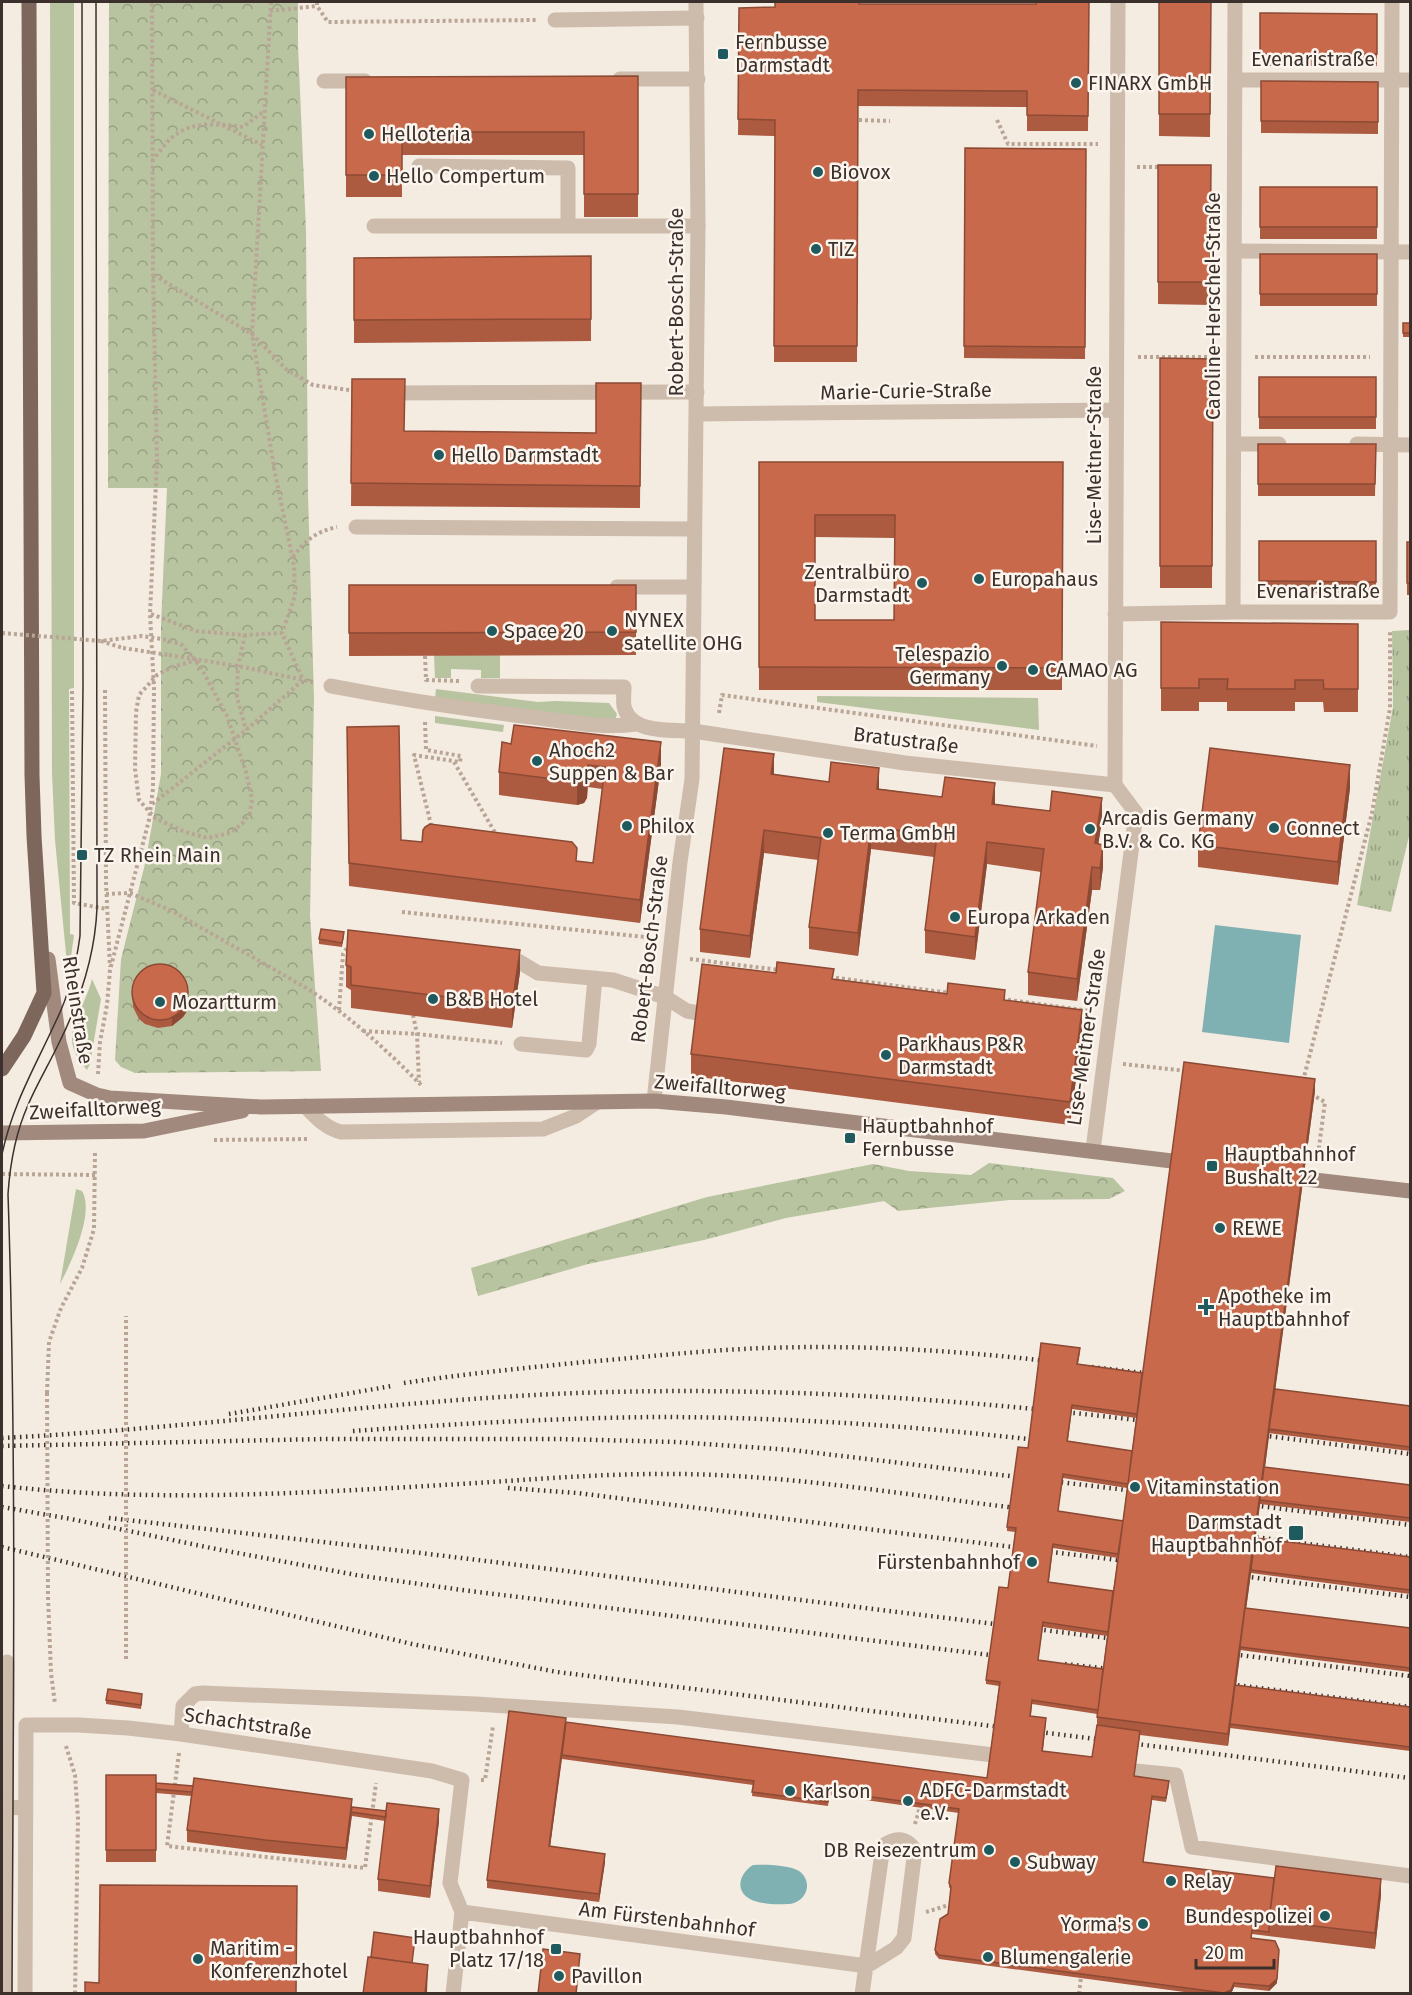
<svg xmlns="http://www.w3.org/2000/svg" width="1412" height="1995" font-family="'Fira Sans',sans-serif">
<defs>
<pattern id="forest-crowns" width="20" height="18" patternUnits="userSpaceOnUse" patternTransform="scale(1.5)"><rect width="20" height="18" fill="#b8c4a0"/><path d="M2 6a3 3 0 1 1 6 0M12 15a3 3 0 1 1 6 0" fill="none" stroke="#97a083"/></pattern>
<pattern id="park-tufts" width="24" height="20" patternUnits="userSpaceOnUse" patternTransform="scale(1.5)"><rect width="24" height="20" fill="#b8c4a0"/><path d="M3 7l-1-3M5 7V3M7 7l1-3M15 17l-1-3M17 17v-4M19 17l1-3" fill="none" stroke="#97a083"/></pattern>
</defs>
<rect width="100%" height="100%" fill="#f4ebe1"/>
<path fill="#b8c4a0" d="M50,2H74V688L69,689L70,934L74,935L70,964H67L55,840L52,773Z
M434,655H500V678H481V670L451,669V678H435Z
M436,689L538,702L556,701L609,703L617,714L615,720L607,721L435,699Z
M817,696L1038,698L1039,730L817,702Z
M435,716L504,725L503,732L435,723Z
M92,979L101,999L90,1064L87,1070C55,1036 83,1015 92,979Z
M76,1189L82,1191C95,1213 71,1263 60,1284Z"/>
<path fill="url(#forest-crowns)" d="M109,2H298V45L306,231L308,495L314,698L310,916L321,1071L135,1073L121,1067L115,1060L121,959L145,864L161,774V625L167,488H108Z
M989,1163L1113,1178L1125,1191L1109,1199L1010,1200L898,1211L884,1201L786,1218L704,1240L588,1264L478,1296L471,1268L707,1197L873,1164L909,1171L971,1175Z"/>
<path fill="url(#park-tufts)" d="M1410,630V832L1391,912L1357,905L1393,707L1392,631Z"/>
<path fill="#7fb0b2" d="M1215,925L1301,935L1289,1043L1202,1032Z
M753,1865C764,1864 790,1865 799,1871C815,1883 805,1904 787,1904C777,1905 759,1904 750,1899C734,1890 740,1873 753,1865Z"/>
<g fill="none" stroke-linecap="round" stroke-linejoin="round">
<path stroke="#b9a596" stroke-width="4" stroke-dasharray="3 3" stroke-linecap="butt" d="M271,2L252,334L275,473L294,566L295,596L282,633
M317,2V6L328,22L537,20
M270,11L317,6
M153,90L262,145
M859,120L890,121
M997,120L1008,144H1098
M152,161C158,154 164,145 170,139C191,120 218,124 243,127L263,112
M1137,167H1162
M154,275L252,334L286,369L313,385L356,391
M1138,357H1214
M1255,357H1370
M293,557C304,541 317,531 337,527
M151,614L196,631L245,635L282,633L303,680L246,730L151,805
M245,635L238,666L237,697L246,730
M101,641L123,648
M169,655L238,666L313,682
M425,656L426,680L460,681
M105,690L106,883L110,967
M72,691L74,903L107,909
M719,713L722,695L1097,746
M425,722L426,750L461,756L460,762L414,755L432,829
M454,762L497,836
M106,894L130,893L172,911L303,986C345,1012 386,1049 421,1085
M402,912L645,937
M690,959L780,970
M830,977L950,993
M1002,999L1090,1011
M188,1004L210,1002
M339,1010L343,954L349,945
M413,1015L417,1034L419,1082
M363,1031L417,1034L502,1043
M1123,1064L1187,1071
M98,1074L100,1042L107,1005L110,970L149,820L153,789L154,688L150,614L157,460L153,275L152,2
M1303,1081L1372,813L1390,708V631
M1311,1094L1325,1102L1317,1162
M214,1140L309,1139
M2,1174L95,1175
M47,1393L49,1342L61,1308L82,1268L94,1229L95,1151
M48,1597L51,1673L55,1704
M66,1746L75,1775L78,1818L75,1994
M179,1753L167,1846L365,1868L376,1783
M481,1780H485L493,1726
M915,1824L920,1807
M926,1912L949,1905
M1079,1994L1081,1977"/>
<path stroke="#cdbbac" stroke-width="15" d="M555,20L697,18
M620,79H698
M1235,80H1410
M324,81H365
M419,166L568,168V226
M374,226H698
M1235,251L1410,252
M385,393L697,392
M1234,444H1279
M1357,444L1410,445
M356,527L693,529
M617,587H693
M331,686C398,699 464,709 531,717C566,721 602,729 636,724
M478,686L624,687C624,693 623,700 624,706C630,734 671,730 693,731
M499,959L518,961L538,973L613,980L665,997L687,1011L699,1013
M521,1044L586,1050L589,1044L595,978
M305,1106C316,1117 325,1128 341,1132L543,1129L576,1116L597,1102
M181,1734L183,1706L195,1694L203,1693L476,1704L678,1717L1010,1757
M1115,1769L1176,1775L1192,1847L1410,1876
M5,1994L7,1662
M453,1994L462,1912L867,1966L896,1948L904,1938L915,1850C906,1837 895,1837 883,1846L862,1994"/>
<path stroke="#cdbbac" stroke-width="15" d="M696,414L1116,410
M1233,612L1235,2
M1115,614L1233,612H1390L1392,2
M693,731L905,763L1115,785
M654,1101L680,862L692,779L698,226L696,2
M1093,1150L1136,813L1115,785L1118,2
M2,1807L26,1808
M25,1994L26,1725H78L128,1728L181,1734L432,1771L462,1780L450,1883L462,1912"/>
<path stroke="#a18a7d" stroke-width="15" d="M48,959L59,1042L70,1083L97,1095L110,1098L261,1107L654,1101L726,1107L1172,1161
M2,1133L144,1131L242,1111
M1297,1178L1410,1191"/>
<path stroke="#7d675c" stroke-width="15" d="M2,1069L24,1036L44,993L34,836L32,775L29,2"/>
<path stroke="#3b302b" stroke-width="1.5" d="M2,1154C13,1103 35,1067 56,1021C69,995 76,965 80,936L83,688L82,2
M2,1394V1713
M12,1994C13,1727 17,1460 8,1194C10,1164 16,1132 28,1105C37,1084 49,1064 59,1043C80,1001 95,956 97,908L96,2"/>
<path stroke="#3b302b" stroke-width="4.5" stroke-dasharray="1.5 4.5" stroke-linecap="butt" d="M1092,1367L1160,1375
M404,1383C464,1374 524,1368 585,1362C622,1359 660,1355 698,1352C817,1342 938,1348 1056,1362
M229,1414L392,1386
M353,1431C454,1424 555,1418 656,1417C786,1417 916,1426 1045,1441
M1252,1434L1410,1454
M2,1438C179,1429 356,1405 534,1395C741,1384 948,1397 1153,1422
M2,1446L322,1439H560L676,1442L792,1450L1143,1492
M2,1486C154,1503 307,1493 460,1484C527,1480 593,1474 661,1474C782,1473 904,1495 1025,1509
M508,1488L577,1493L1133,1562
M1244,1504L1410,1525
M2,1507L71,1519L216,1549L356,1575L462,1590L1006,1657
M109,1518L421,1553L1124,1640
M1239,1535L1410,1557
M2,1547L412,1644L557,1672L1410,1778
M1234,1575L1410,1597
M1223,1653L1410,1676
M1065,1664L1119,1670
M1220,1683L1410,1707"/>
<path stroke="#b9a596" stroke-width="4" stroke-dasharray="3 3" stroke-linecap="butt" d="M2,633L101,641L142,636L168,640L182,645L200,666L227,716L246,772L252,799L250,813L242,824L230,833L208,838L185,832L155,818L139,800L135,769L136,712L139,695L157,675L172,667L200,659
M123,648L169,655
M47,1393L48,1597
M126,1659V1316"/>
</g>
<path fill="#ac5a40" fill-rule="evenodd" d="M1089,2L1088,131H1027V107L858,106L857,362H774L775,136L738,135L739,8L775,7L859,4H1036Z
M1159,2H1211L1210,137L1159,136Z
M1260,13L1377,14V66H1260Z
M638,76V217H584V155H402V197H346V77Z
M1261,81L1378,82V134L1261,133Z
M965,148L1086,149L1085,359L964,358Z
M1158,165H1211L1210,305L1158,304Z
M1260,187H1377V239H1260Z
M1260,254H1377V306H1260Z
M591,256V341L354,343V258Z
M1403,323H1410V337H1403Z
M1160,358L1213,359L1212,588H1160Z
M1259,377H1376V429H1259Z
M352,379L405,431L596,433L641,383L640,508L351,506Z
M1258,444H1376L1375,496H1258Z
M759,462H1063L1062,690H759ZM815,537L895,538L894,620H815Z
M1259,541H1376V594L1259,593Z
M1407,542H1410V595H1407Z
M349,585H636V655L349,656Z
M1161,622L1358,624V712H1324L1323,702H1295V711H1227V702H1199V711H1161Z
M347,727L401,840L593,863L602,789L588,787L587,798L584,803L577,805L499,795V772L502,742L661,765L640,923L349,886Z
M774,775L995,804L1102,820L1098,844L1103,867L1100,890H1092L1077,1001L1028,995V972L1041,872L987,864L975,960L925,953V930L934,857L871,849L858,956L809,949V927L818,860L764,853L750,958L700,952V929Z
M1350,788L1338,885L1198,867V845Z
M344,936L342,947L319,944V939Z
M346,965L520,972L512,1028L351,1008V990L346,987Z
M834,980L1005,1000L1082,1033L1070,1125L691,1076V1054Z
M132,991L188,997L187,1011L183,1017L172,1026L158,1028L145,1024L139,1019L133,1007Z
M1315,1091L1275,1390L1410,1406V1451L1269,1433V1432L1265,1467L1410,1485V1522L1260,1504V1503L1255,1538L1410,1557V1594L1251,1573L1246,1608L1410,1628V1672L1240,1650L1236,1685L1410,1707V1751L1230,1728V1727L1228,1746L1140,1735L1134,1776L1169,1785L1166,1802L1152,1800L1143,1862L1381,1895L1375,1949L1252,1934V1938L1277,1983L1269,1991L1234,1987L1231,1994H1199L939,1959L935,1954V1950L948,1914L951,1890L949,1887V1883L959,1813L829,1795L828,1806L752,1796L753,1785L562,1759L550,1847L605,1862L599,1902L487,1888V1880L566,1722L987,1778L999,1686L986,1684V1680L1008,1588L1015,1532L1007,1531V1527L1028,1448L1080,1352L1078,1364L1142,1373ZM1072,1409L1136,1418L1132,1451L1068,1441ZM1063,1478L1127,1488L1123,1521L1058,1511ZM1053,1548L1118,1558L1113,1591L1049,1582ZM1043,1627L1107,1636L1103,1669L1038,1660ZM1032,1704L1097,1714V1725L1092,1757L1043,1751L1046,1722L1031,1716Z
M142,1698L141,1709L106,1704V1700Z
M106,1775L156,1783L352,1807L439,1821L430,1898L378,1891V1879L385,1821L352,1816L346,1860L265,1852L187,1842V1830L191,1796L156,1793V1789V1862H106Z"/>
<path fill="#8c4a34" d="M661,742V765L640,923V900Z
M774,754V777L771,774Z
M588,765L587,798L584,803L577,805V782Z
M1350,765V788L1338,885V862Z
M879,768V791L877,789Z
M995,783V806L992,804Z
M1102,798V820L1095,866V843Z
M871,827V849L858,956V933Z
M764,830V853L750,958V936Z
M987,842V864L975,960V937Z
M1103,845V867L1100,890V868Z
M1092,867V890L1077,1001V979Z
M520,950V972L512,1028V1005Z
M188,989L187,1011L183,1017L172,1026V1018Z
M1082,1010V1033L1070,1125V1102Z
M1315,1079V1091L1228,1746V1734Z
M566,1718V1726L549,1855V1846Z
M352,1799V1812L346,1860V1848Z
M439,1809V1821L430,1898V1886Z
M605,1854V1862L599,1902V1894Z
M1381,1879V1895L1375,1949V1933Z
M1279,1950L1277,1983L1269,1991V1986Z
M428,1965L427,1994H425Z
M1234,1983V1987L1231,1994H1224Z"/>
<path fill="#c8694b" stroke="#8c4a34" stroke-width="1.5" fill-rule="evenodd" d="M775,2H859V4H1036V2H1089L1088,116L1027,115V91L858,90L857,346H774L775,120L738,119L739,8L775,7Z
M1159,2H1211L1210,114H1159Z
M1260,13L1377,14V54H1260Z
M638,76V194H584V132H402V175H346V77Z
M1261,81L1378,82V122L1261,121Z
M965,148L1086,149L1085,347L964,346Z
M1158,165H1211L1210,282H1158Z
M1260,187H1377V227H1260Z
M1260,254H1377V294H1260Z
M591,256V319L354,320V258Z
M1403,323H1410V333H1403Z
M1160,358L1213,359L1212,566H1160Z
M1259,377H1376V417H1259Z
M352,379H405L404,431L596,433V383H641L640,486L351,483Z
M1258,444H1376L1375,484H1258Z
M759,462H1063L1062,668L759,667ZM815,515H895L894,620H815Z
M1259,541H1376V582L1259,581Z
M1407,542H1410V583H1407Z
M349,585H636V632L349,633Z
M1161,622L1358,624V689H1324L1323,680H1295V689H1227L1228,679H1199V688H1161Z
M514,725L661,742L640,900L349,863L347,727L399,726L401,840L422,842L423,830L425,827L430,824L572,842L577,848L576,861L593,863L605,767L588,765L587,776L584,781L577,782L499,772L502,742L511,744Z
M724,748L774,754L771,774L829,782L831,762L879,768L877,789L942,797L945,777L995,783L992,804L1050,811L1052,791L1102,798L1095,843L1103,845L1100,868L1092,867L1077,979L1028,972L1044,849L987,842L975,937L925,930L937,835L871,827L858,933L809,927L821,838L764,830L750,936L700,929Z
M1210,748L1350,765L1338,862L1198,845Z
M321,929L344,932L342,943L319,939Z
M348,930L520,950L512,1005L351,985V967L346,965Z
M777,962L834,969L832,979L947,994L948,983L964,985L1005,990L1004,1000L1082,1010L1070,1102L691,1054L702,964L776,973Z
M132 992a28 28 0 1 1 56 0a28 28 0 1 1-56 0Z
M1184,1062L1315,1079L1228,1734L1097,1717Z
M1041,1343L1080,1348L1077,1364L1142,1373L1137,1414L1072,1405L1067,1441L1132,1451L1128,1484L1063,1474L1058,1511L1123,1521L1118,1554L1053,1544L1048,1582L1113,1591L1108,1632L1043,1622L1038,1660L1103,1669L1098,1710L1032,1700L1030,1716L1046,1718L1042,1751L1092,1757L1097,1725L1140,1731L1134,1776L1169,1781L1166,1798L1152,1796L1143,1862L1274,1878L1269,1921V1932L1252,1930L1251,1938L1275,1941L1279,1950L1277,1979L1269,1986L1234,1983L1231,1990L1224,1993L939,1955L935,1950L940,1919L948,1914L951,1887L949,1883L959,1809L829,1791L828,1802L752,1792L754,1781L562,1755L566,1722L987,1778L1000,1682L986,1680L999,1587L1008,1588L1016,1528L1007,1527L1018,1447L1028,1448Z
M1275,1389L1410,1406V1447L1269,1429Z
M1264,1467L1410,1485V1518L1260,1500Z
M1255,1538L1410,1557V1590L1251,1570Z
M1245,1608L1410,1628V1668L1240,1647Z
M1235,1685L1410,1707V1747L1230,1724Z
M108,1689L142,1694L141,1705L106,1700Z
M509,1711L566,1718L549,1846L605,1854L599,1894L487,1880Z
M106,1775H156V1850H106Z
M194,1778L352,1799L346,1848L265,1840L187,1830Z
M156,1783L193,1786L192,1792L156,1789Z
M387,1803L439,1809L430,1886L378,1879Z
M352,1807L386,1811V1817L351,1812Z
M1276,1866L1381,1879L1375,1933L1269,1921Z
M100,1885L297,1886L296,1994H85V1982L99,1983Z
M374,1932L415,1938L412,1963L371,1957Z
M543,1949L580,1954L576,1994H538Z
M368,1957L428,1965L425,1994H363Z"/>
<g fill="#1f5a5e" stroke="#fbf5ee" stroke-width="2">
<rect x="717" y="48" width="12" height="12" rx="3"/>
<circle cx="1076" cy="83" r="6"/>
<circle cx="369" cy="134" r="6"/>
<circle cx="818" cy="172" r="6"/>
<circle cx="374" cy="176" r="6"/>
<circle cx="816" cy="249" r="6"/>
<circle cx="439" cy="455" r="6"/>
<circle cx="979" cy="579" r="6"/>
<circle cx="922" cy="583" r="6"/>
<circle cx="492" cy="631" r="6"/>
<circle cx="612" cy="631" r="6"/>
<circle cx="1002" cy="666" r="6"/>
<circle cx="1033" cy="670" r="6"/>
<circle cx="537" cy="761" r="6"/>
<circle cx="627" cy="826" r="6"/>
<circle cx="1274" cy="828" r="6"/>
<circle cx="1090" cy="829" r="6"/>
<circle cx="828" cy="833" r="6"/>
<rect x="76" y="849" width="12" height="12" rx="3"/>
<circle cx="955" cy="917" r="6"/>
<circle cx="433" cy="999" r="6"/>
<circle cx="160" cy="1002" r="6"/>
<circle cx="886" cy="1055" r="6"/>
<rect x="844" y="1132" width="12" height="12" rx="3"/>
<rect x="1206" y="1160" width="12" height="12" rx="3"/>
<circle cx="1220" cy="1228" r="6"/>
<path d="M1203 1298h6v6h6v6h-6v6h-6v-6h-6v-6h6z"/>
<circle cx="1135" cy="1487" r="6"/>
<rect x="1288" y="1525" width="16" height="16" rx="3"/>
<circle cx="1032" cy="1562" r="6"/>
<circle cx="790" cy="1791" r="6"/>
<circle cx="908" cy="1801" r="6"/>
<circle cx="989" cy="1850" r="6"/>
<circle cx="1015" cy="1862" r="6"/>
<circle cx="1171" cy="1881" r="6"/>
<circle cx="1325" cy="1916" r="6"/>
<circle cx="1143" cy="1924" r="6"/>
<rect x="550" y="1943" width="12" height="12" rx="3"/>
<circle cx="988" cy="1957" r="6"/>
<circle cx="198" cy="1959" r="6"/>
<circle cx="559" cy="1976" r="6"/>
</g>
<g text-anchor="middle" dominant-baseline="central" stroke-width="5" stroke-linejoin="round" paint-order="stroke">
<g font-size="20" fill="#3b302b" stroke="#fbf5ee" text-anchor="start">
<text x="735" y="42">Fernbusse<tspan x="735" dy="23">Darmstadt</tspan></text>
<text x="1088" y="83">FINARX GmbH</text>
<text x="381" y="134">Helloteria</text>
<text x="830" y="172">Biovox</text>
<text x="386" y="176">Hello Compertum</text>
<text x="828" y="249">TIZ</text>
<text x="451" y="455">Hello Darmstadt</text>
<text x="910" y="572" text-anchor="end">Zentralbüro<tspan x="910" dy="23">Darmstadt</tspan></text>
<text x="991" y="579">Europahaus</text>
<text x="624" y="620">NYNEX<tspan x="624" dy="23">satellite OHG</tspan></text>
<text x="504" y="631">Space 20</text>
<text x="990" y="654" text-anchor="end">Telespazio<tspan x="990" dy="23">Germany</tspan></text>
<text x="1045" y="670">CAMAO AG</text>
<text x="549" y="750">Ahoch2<tspan x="549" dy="23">Suppen &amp; Bar</tspan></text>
<text x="1102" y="818">Arcadis Germany<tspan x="1102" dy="23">B.V. &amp; Co. KG</tspan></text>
<text x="639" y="826">Philox</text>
<text x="1286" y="828">Connect</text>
<text x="840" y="833">Terma GmbH</text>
<text x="94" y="855">TZ Rhein Main</text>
<text x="967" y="917">Europa Arkaden</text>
<text x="445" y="999">B&amp;B Hotel</text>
<text x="172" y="1002">Mozartturm</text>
<text x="898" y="1044">Parkhaus P&amp;R<tspan x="898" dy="23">Darmstadt</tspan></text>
<text x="862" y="1126">Hauptbahnhof<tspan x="862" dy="23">Fernbusse</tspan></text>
<text x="1224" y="1154">Hauptbahnhof<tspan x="1224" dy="23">Bushalt 22</tspan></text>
<text x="1232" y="1228">REWE</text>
<text x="1218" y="1296">Apotheke im<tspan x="1218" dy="23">Hauptbahnhof</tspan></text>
<text x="1147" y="1487">Vitaminstation</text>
<text x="1282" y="1522" text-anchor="end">Darmstadt<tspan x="1282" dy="23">Hauptbahnhof</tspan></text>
<text x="1020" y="1562" text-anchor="end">Fürstenbahnhof</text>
<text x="920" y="1790">ADFC-Darmstadt<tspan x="920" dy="23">e.V.</tspan></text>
<text x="802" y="1791">Karlson</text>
<text x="977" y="1850" text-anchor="end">DB Reisezentrum</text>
<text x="1027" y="1862">Subway</text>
<text x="1183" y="1881">Relay</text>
<text x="1313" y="1916" text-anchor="end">Bundespolizei</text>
<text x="1131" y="1924" text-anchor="end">Yorma's</text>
<text x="544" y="1937" text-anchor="end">Hauptbahnhof<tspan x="544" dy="23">Platz 17/18</tspan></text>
<text x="210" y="1948">Maritim -<tspan x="210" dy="23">Konferenzhotel</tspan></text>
<text x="1000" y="1957">Blumengalerie</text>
<text x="571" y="1976">Pavillon</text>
</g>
<g font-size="20" fill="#3b302b" stroke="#fbf5ee">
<text x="1313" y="59">Evenaristraße</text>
<text transform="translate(676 302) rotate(-90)">Robert-Bosch-Straße</text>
<text transform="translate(1213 306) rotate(-90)">Caroline-Herschel-Straße</text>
<text transform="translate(906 391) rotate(-1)">Marie-Curie-Straße</text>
<text transform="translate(1094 455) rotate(-90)">Lise-Meitner-Straße</text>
<text x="1318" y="591">Evenaristraße</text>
<text transform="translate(906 740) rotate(7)">Bratustraße</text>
<text transform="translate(649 949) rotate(-83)">Robert-Bosch-Straße</text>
<text transform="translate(78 1010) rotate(81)">Rheinstraße</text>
<text transform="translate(1086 1037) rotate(-82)">Lise-Meitner-Straße</text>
<text transform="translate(720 1087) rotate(5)">Zweifalltorweg</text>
<text transform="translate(95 1109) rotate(-3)">Zweifalltorweg</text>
<text transform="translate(248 1723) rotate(8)">Schachtstraße</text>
<text transform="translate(667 1919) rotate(7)">Am Fürstenbahnhof</text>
</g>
</g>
<rect width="1412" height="1995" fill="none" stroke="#3b302b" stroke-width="6"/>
<path d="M1196 1959v9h78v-9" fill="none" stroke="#3b302b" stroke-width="3"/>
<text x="1205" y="1959" font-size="18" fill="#3b302b" stroke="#fbf5ee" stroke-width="4.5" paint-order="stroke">20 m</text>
</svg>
